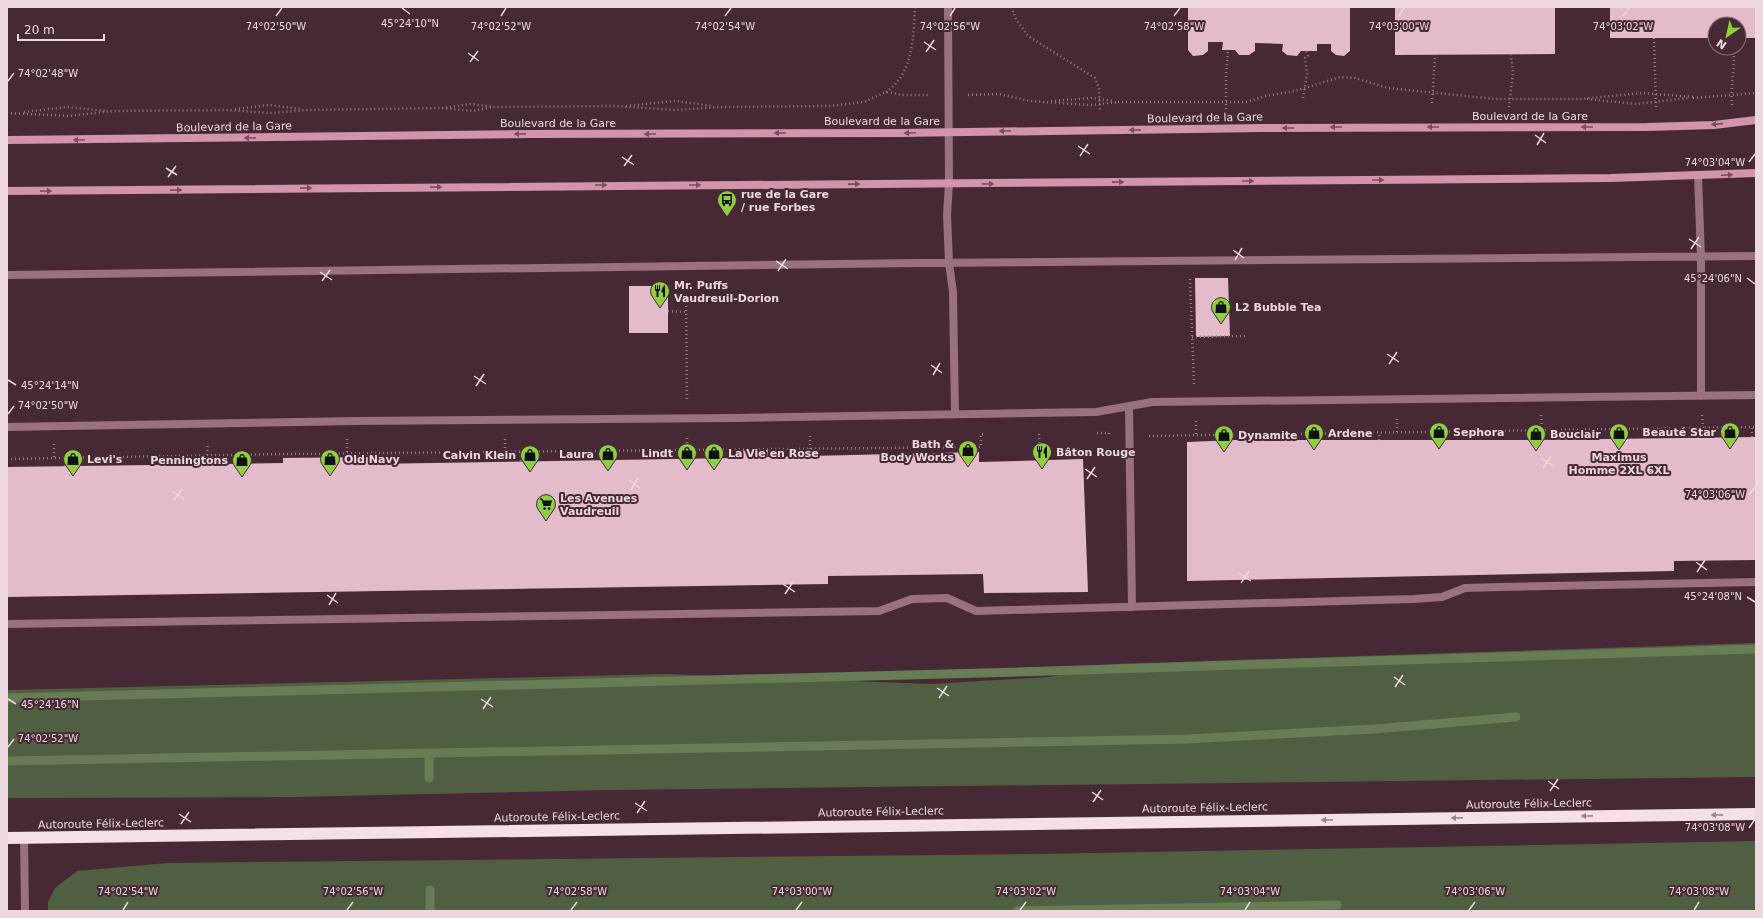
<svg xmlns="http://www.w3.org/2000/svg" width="1763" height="918" font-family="'DejaVu Sans',sans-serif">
<rect width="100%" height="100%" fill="#472835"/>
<path fill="#505f41" d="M1756,643V777L609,790L295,797L7,798V690L668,674L931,684L1049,677L1114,664Z
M1756,841V911H48V902L55,888L77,871L168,863L1037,854Z"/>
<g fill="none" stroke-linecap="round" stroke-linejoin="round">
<path stroke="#687c56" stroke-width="9" d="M7,698L983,673L1756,649
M429,753V778
M7,761L1187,739L1375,729L1516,717
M430,890V911
M1017,911L1337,905"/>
</g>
<path fill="#e3bbca" d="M1188,7H1350V51L1344,56L1336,55L1331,51V44H1317V51H1301L1297,56L1287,55L1282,51L1283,44L1255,43V51L1249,55H1239L1235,50H1222L1223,42H1208V51L1203,55L1193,56L1188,50Z
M1395,7H1555V54L1395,55Z
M1610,7H1756V38H1739V24H1715V38H1610Z
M1195,278H1228L1230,336L1196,337Z
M629,286H668V333H629Z
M1756,437V560L1674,561V571L1187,581V442L1235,440H1533Z
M768,450L767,457L979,452V462L1083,459L1088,592L984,593L983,574L828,576V584L7,597V467L283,463V458L369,457L370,464L734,458V451Z"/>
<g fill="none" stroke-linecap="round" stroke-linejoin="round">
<path stroke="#967c86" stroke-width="2.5" stroke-dasharray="1 3" stroke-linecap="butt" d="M1011,7L1016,19L1028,36L1095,78L1099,88L1100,111
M1654,38L1656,107
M886,92C914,73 913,37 915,7
M968,95L999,94L1030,101L1090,105L1119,102
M1303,98L1307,74L1305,58L1308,56L1306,51
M1693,98L1756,93
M1587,99L1636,104L1688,98
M1051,101L1091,98L1114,101
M1118,102H1247L1265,96L1295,91L1340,77L1355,78L1388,88L1495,99H1581L1642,93L1694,97
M1432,103L1435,55
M1732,105C1730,86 1736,67 1733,48
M626,106L675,101L713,106
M1509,107L1513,73L1511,55
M442,108L471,104L495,107L616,106L675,110L719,107L830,106L864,102L886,92L902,95H929
M235,109L269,105L301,109
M1226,109V76L1228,50
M24,112L67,107L106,111
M7,113L69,116L113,111L227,110L270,113L306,110L442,108L473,111L493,107
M1190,279L1194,384
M686,286L687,401
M668,311L686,312
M1192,337L1248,336
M1541,415L1542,430
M1702,415L1703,428
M1397,419V432
M1196,421V435
M1659,428V438
M1690,428V438
M1532,430L1533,440
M1437,431L1438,440
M1097,433H1109V436
M1039,434L1041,461
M810,436V450
M1149,436L1756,427
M1752,437V427
M1619,438V429
M1730,438V427
M347,439V453
M505,439V452
M1314,440V433
M1379,440L1380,432
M54,444V459
M799,450L801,456
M682,451V459
M687,451V437
M712,451V459
M451,452V463
M458,452V463
M521,452V462
M329,453L330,458
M242,454V463
M118,457V465
M7,459L283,454L981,447V434H984
M650,459V451
M608,460V451
M199,464L207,455L208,443
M65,466V458"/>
<path stroke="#997181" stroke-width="8" d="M1698,176L1701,257V396
M949,183L947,215L949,263L953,292L955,414
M7,275L916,263L1756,256
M1129,407L1132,607
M7,427L357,421L735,418L1096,412L1152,402L1756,395
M7,624L879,611L912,599L947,598L976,611L1413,599L1442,597L1465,588L1499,587L1756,582
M24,838L25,911"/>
<path stroke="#997181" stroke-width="8" d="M948,7L949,183"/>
<path stroke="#d293ac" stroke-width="8" d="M7,140L531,134L900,133L1263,128L1647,127L1714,125L1756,120
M7,191L1611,178L1756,173"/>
<path stroke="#f5e0e8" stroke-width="12" d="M7,838L1756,814"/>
</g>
<defs><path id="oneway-solid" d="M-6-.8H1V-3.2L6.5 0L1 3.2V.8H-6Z"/></defs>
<g fill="#784d5f">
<use href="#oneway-solid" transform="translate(1717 124) rotate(175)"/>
<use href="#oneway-solid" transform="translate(1336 127) rotate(180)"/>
<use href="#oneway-solid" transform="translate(1433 127) rotate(180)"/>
<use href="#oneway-solid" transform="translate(1587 127) rotate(180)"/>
<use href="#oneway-solid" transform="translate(1288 128) rotate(180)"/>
<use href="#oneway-solid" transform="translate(1135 130) rotate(179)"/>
<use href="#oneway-solid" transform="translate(1005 131) rotate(180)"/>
<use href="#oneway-solid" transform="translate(780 133) rotate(180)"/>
<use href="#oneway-solid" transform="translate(910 133) rotate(178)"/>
<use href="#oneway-solid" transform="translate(520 134) rotate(179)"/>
<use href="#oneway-solid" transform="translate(650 134) rotate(180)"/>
<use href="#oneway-solid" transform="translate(250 138) rotate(179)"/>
<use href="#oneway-solid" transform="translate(79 140) rotate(180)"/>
<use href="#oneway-solid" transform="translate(1727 175) rotate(-2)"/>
<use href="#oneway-solid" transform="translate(1378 180)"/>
<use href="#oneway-solid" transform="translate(1248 181)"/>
<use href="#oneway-solid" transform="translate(1118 182) rotate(-1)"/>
<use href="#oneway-solid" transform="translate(854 184) rotate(-1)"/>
<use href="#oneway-solid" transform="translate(988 184) rotate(1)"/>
<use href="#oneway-solid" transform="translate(601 185)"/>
<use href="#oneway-solid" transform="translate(695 185)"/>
<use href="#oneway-solid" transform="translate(436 187) rotate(-1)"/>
<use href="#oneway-solid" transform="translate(306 188) rotate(-1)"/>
<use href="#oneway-solid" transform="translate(176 190) rotate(-1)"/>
<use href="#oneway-solid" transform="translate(46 191) rotate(-1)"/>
</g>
<g fill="#9e848e">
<use href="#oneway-solid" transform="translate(1717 815) rotate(179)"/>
<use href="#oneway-solid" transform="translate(1587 816) rotate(179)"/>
<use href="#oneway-solid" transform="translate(1457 818) rotate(179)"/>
<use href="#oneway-solid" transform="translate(1327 820) rotate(179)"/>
</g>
<path fill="none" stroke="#edd8df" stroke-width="1.5" d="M402,8L410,14M276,16L282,8M501,16L506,8M725,16L731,8M950,16L955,8M1174,16L1180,8M1399,16L1404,8M1623,16L1629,8M924,42L936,50M926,52L934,40M468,53L479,61M470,62L478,51M8,81L14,73M1535,135L1546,143M1537,145L1544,133M1078,146L1090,154M1080,156L1088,144M622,157L634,165M1749,162L1755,154M624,166L632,155M166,168L177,175M168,177L176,166M1689,239L1701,247M1691,249L1699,237M1233,250L1244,258M1235,260L1242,248M776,261L788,269M778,271L786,259M320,272L332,280M1747,278L1755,284M322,281L330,270M1387,354L1399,362M1389,364L1397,352M931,365L942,373M933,375L940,363M474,376L486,384M8,380L16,385M476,386L484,374M8,414L14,406M1541,458L1553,466M1543,468L1551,456M1085,469L1097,477M1087,479L1095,467M629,480L640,488M631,490L638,478M172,491L184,499M1749,495L1755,487M174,500L182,489M1696,562L1707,570M1697,572L1705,560M1239,573L1251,581M1241,583L1249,571M783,584L795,592M785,594L793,582M327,595L338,603M1747,597L1755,602M329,605L336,593M1394,677L1405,685M1395,687L1403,675M937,688L949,696M939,698L947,686M8,699L16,704M481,699L493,707M483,709L491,697M8,747L14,739M1548,781L1559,789M1550,791L1558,779M1092,792L1103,800M1093,802L1101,790M635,803L647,811M637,813L645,801M179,814L191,822M181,824L189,812M1749,828L1755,819M123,910L128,902M347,910L353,902M571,910L577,902M796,910L802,902M1020,910L1026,902M1245,910L1250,902M1469,910L1475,902M1694,910L1699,902"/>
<defs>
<symbol id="bus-pin" viewBox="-11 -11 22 30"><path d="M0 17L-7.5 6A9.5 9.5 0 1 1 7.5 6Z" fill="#8fcd41" stroke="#472835"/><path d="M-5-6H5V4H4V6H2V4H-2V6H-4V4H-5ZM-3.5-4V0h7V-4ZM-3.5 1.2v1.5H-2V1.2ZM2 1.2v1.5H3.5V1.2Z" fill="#111"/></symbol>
<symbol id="restaurant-pin" viewBox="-11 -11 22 30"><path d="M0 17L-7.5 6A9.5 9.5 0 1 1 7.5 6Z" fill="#8fcd41" stroke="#472835"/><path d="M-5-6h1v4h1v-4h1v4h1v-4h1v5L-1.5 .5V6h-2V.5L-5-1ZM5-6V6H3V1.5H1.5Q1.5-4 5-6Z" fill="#111"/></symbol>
<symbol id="shop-pin" viewBox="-11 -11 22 30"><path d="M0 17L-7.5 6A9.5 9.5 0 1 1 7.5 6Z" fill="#8fcd41" stroke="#472835"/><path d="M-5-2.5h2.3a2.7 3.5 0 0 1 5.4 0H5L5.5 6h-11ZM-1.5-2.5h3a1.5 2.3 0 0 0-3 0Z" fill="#111"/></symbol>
<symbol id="supermarket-pin" viewBox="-11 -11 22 30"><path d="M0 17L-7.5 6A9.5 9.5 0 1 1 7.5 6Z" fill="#8fcd41" stroke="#472835"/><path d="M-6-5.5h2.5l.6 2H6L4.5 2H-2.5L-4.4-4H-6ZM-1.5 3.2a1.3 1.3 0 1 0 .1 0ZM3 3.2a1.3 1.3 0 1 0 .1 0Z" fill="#111"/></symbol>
</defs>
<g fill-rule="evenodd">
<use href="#bus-pin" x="716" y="189" width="22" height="30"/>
<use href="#restaurant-pin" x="649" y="280" width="22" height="30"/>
<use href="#shop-pin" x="1210" y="296" width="22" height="30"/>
<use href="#shop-pin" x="1428" y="421" width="22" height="30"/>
<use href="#shop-pin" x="1719" y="421" width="22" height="30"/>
<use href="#shop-pin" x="1303" y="422" width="22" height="30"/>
<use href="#shop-pin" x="1608" y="422" width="22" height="30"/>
<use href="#shop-pin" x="1525" y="423" width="22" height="30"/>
<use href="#shop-pin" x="1213" y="424" width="22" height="30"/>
<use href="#shop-pin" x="957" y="439" width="22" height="30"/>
<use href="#restaurant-pin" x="1031" y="441" width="22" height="30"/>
<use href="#shop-pin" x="676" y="442" width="22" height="30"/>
<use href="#shop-pin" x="703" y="442" width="22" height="30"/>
<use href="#shop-pin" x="597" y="443" width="22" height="30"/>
<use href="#shop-pin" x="519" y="444" width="22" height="30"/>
<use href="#shop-pin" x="62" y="448" width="22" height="30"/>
<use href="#shop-pin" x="319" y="448" width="22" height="30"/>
<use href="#shop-pin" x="231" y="449" width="22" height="30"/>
<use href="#supermarket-pin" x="535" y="493" width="22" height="30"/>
</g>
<g text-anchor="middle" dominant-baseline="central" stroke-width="4" stroke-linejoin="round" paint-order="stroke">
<g font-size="11" fill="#edd8df" stroke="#472835">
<text x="1530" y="116">Boulevard de la Gare</text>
<text transform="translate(1205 118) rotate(-1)">Boulevard de la Gare</text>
<text x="882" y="121">Boulevard de la Gare</text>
<text x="558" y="123">Boulevard de la Gare</text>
<text transform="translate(234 127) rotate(-1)">Boulevard de la Gare</text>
<text transform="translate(1529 804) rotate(-1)">Autoroute Félix-Leclerc</text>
<text transform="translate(1205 808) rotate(-1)">Autoroute Félix-Leclerc</text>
<text transform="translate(881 812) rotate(-1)">Autoroute Félix-Leclerc</text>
<text transform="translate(557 817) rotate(-1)">Autoroute Félix-Leclerc</text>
<text transform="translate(101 824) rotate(-1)">Autoroute Félix-Leclerc</text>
</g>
<g font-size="11" font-weight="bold" fill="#edd8df" stroke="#472835" text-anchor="start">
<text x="741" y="194">rue de la Gare<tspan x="741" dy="13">/ rue Forbes</tspan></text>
<text x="674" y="285">Mr. Puffs<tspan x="674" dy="13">Vaudreuil-Dorion</tspan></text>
<text x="1235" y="307">L2 Bubble Tea</text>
<text x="1453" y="432">Sephora</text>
<text x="1716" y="432" text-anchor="end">Beauté Star</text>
<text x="1328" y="433">Ardene</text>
<text x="1550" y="434">Bouclair</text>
<text x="1238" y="435">Dynamite</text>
<text x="954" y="444" text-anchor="end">Bath &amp;<tspan x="954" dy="13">Body Works</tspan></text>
<text x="1056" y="452">Bâton Rouge</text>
<text x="673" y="453" text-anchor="end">Lindt</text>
<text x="728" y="453">La Vie en Rose</text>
<text x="594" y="454" text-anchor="end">Laura</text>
<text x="516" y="455" text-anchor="end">Calvin Klein</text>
<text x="1619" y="457" text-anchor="middle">Maximus<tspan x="1619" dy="13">Homme 2XL 6XL</tspan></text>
<text x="87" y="459">Levi's</text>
<text x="344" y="459">Old Navy</text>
<text x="228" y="460" text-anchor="end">Penningtons</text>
<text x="560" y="498">Les Avenues<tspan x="560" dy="13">Vaudreuil</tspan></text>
</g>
</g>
<g font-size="10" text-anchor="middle" fill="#edd8df" stroke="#472835" stroke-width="4" stroke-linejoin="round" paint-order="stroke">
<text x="410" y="27">45°24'10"N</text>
<text x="276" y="30">74°02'50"W</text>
<text x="501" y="30">74°02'52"W</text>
<text x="725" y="30">74°02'54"W</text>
<text x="950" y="30">74°02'56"W</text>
<text x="1174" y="30">74°02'58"W</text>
<text x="1399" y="30">74°03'00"W</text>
<text x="1623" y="30">74°03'02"W</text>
<text x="48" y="77">74°02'48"W</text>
<text x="1715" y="166">74°03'04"W</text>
<text x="1713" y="282">45°24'06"N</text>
<text x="50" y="389">45°24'14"N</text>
<text x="48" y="409">74°02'50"W</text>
<text x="1715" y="498">74°03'06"W</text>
<text x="1713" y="600">45°24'08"N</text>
<text x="50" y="708">45°24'16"N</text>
<text x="48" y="742">74°02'52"W</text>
<text x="1715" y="831">74°03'08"W</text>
<text x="128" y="895">74°02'54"W</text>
<text x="353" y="895">74°02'56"W</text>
<text x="577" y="895">74°02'58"W</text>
<text x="802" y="895">74°03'00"W</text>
<text x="1026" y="895">74°03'02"W</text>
<text x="1250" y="895">74°03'04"W</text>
<text x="1475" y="895">74°03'06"W</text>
<text x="1699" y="895">74°03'08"W</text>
</g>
<rect width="1763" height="918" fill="none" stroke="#edd8df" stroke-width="16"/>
<g transform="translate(1727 36) rotate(214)"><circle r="19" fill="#472835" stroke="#896e79"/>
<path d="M0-3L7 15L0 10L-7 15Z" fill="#8fcd41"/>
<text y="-6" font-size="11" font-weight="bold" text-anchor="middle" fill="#edd8df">N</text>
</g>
<path d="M18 34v6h86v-6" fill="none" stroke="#edd8df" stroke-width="2"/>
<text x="24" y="34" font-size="12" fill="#edd8df" stroke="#472835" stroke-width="3" paint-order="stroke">20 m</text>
</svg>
